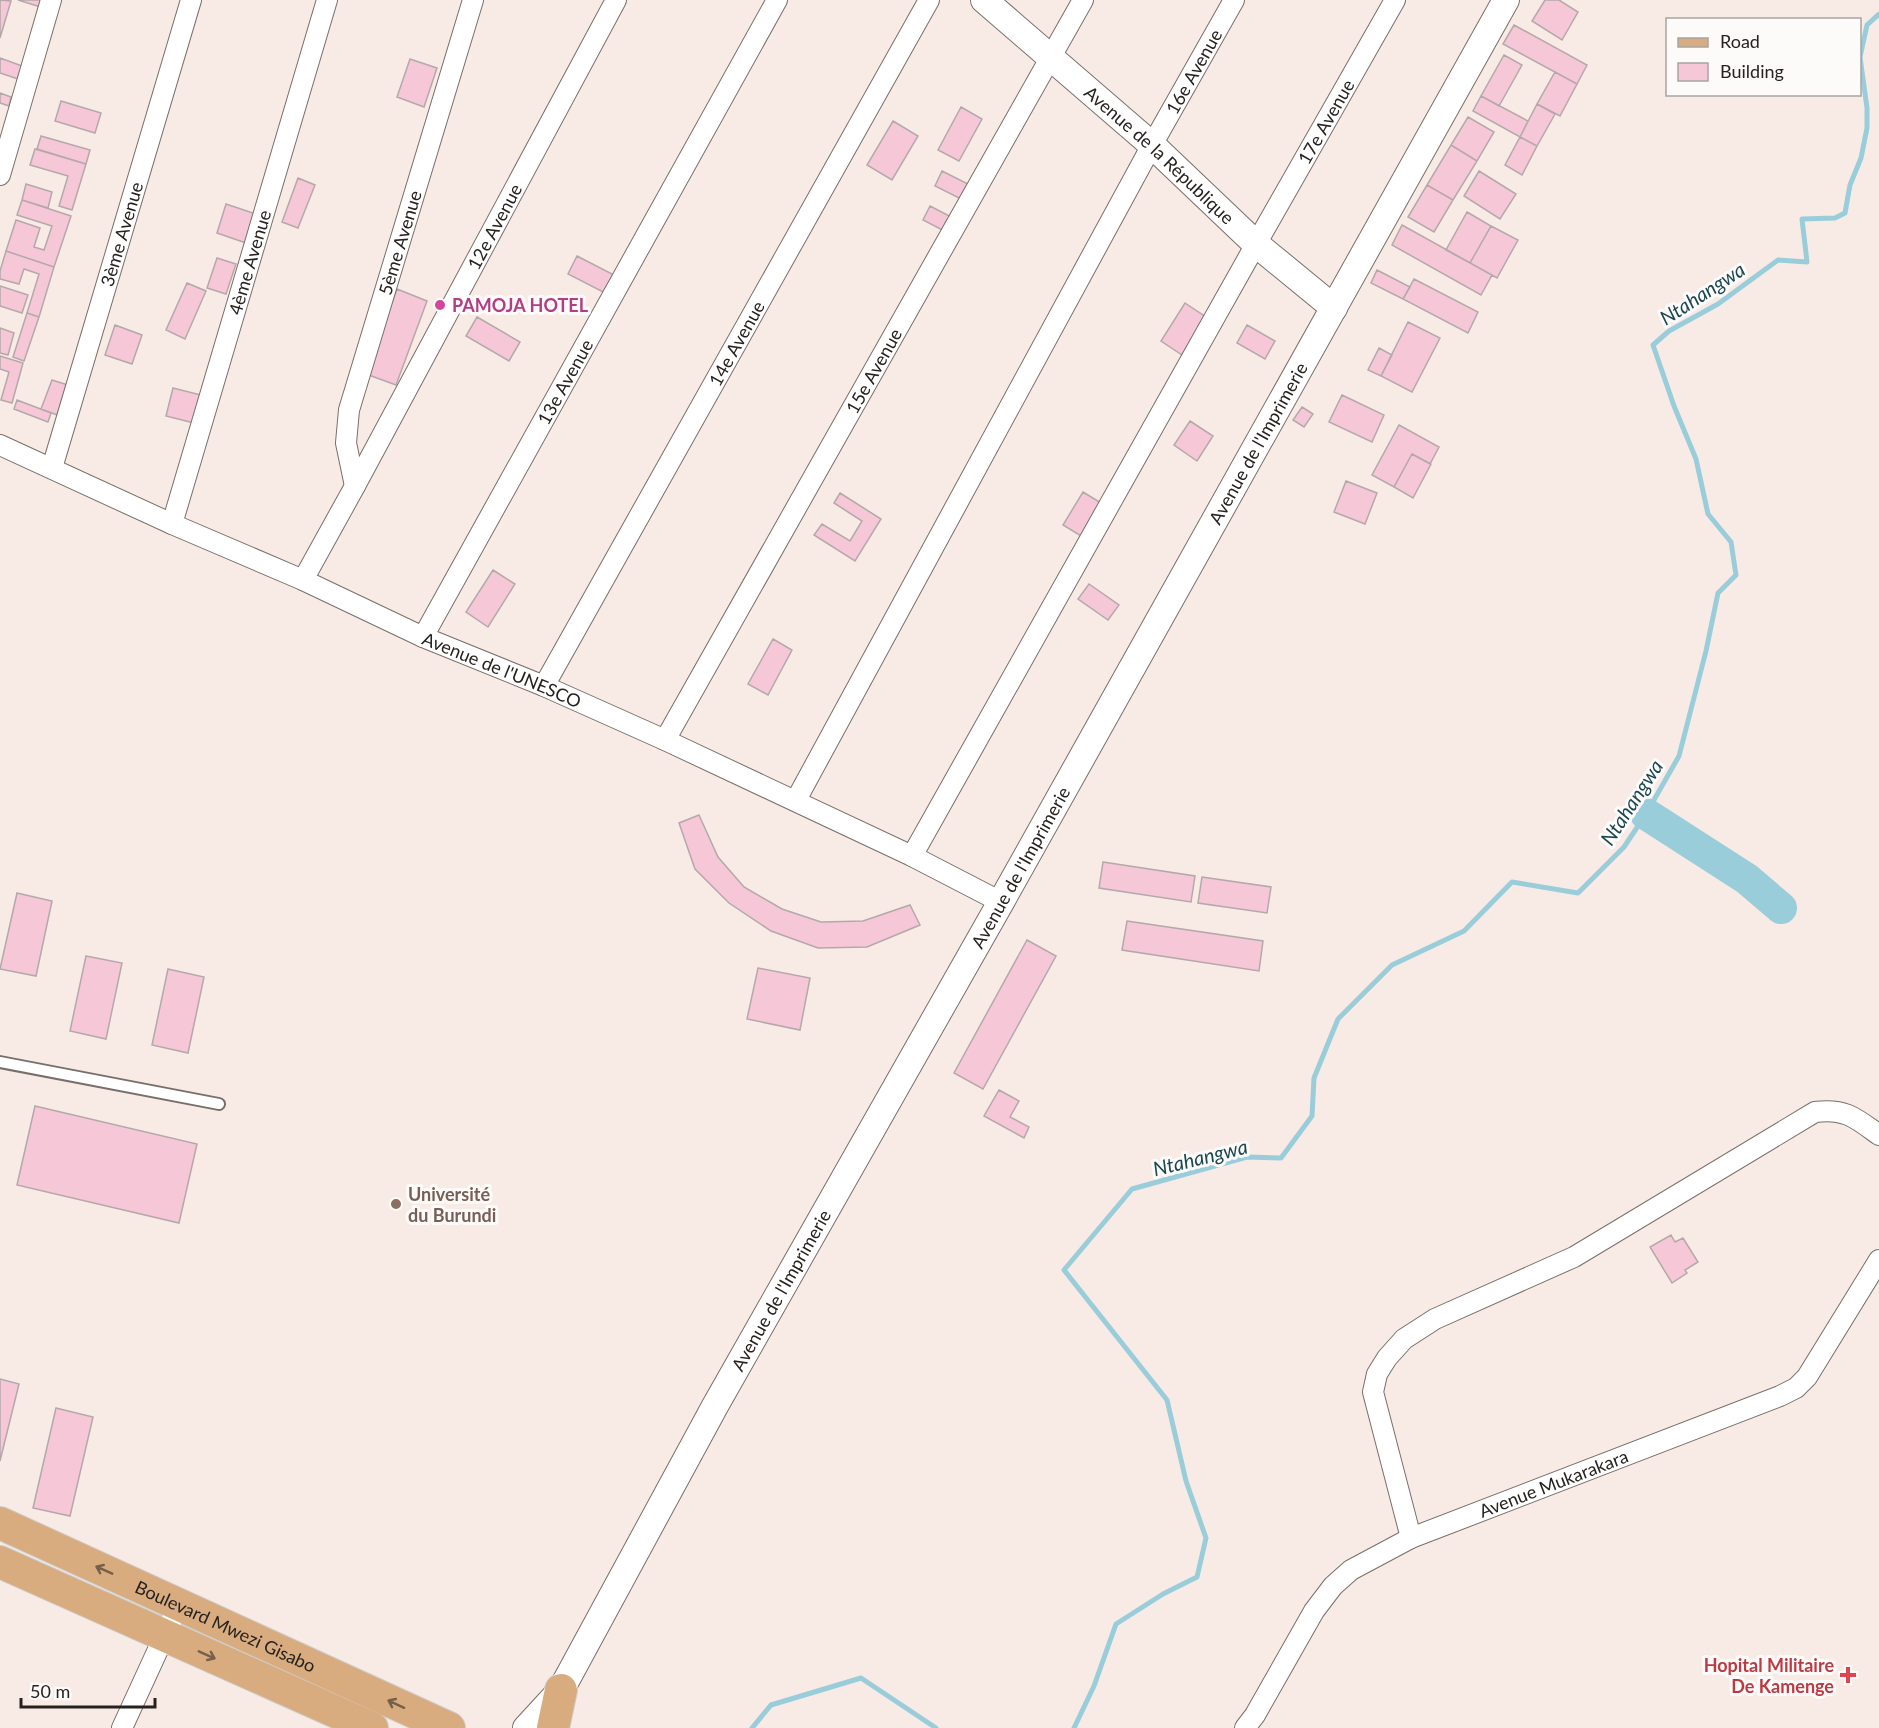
<svg xmlns="http://www.w3.org/2000/svg" width="1879" height="1728" font-family="Lato,sans-serif">
<rect width="100%" height="100%" fill="#f8ebe6"/>
<g fill="none" stroke-linecap="round" stroke-linejoin="round">
<path stroke="#9acdda" stroke-width="5" d="M1860,57L1867,25L1879,14
M752,1728L771,1705L861,1678L936,1728
M1074,1728L1094,1686L1116,1624L1163,1594L1197,1577L1206,1538L1186,1481L1167,1400L1064,1270L1132,1189L1247,1157L1281,1158L1312,1116L1314,1078L1338,1019L1392,965L1464,931L1512,882L1578,893L1624,847L1646,814L1679,756L1706,651L1718,593L1736,575L1731,542L1708,514L1696,459L1674,406L1653,345L1669,331L1718,304L1778,260L1807,262L1802,219L1835,218L1845,213L1850,185L1861,158L1867,128V108L1860,57"/>
<path stroke="#9acdda" stroke-width="32" d="M1646,814L1747,879L1781,908"/>
</g>
<path fill="#f6c7d7" stroke="#b4a8ab" stroke-width="1.5" d="M0,0L11,1L0,38Z
M18,0H50L47,9Z
M1545,0H1559L1578,12L1562,40L1532,21Z
M1514,25L1587,65L1577,84L1503,44Z
M1504,55L1522,65L1499,106L1481,96Z
M0,58L22,66L18,79L0,73Z
M410,59L437,68L424,107L397,97Z
M1555,72L1577,84L1560,116L1537,104Z
M0,93L11,97L9,106L0,103Z
M1481,96L1528,121L1520,137L1473,111Z
M61,101L101,113L95,133L55,121Z
M1537,104L1555,114L1537,146L1520,137Z
M961,107L982,119L959,161L938,150Z
M1468,117L1494,132L1477,161L1451,145Z
M893,121L918,136L892,180L867,165Z
M41,136L90,150L86,164L37,149Z
M1520,137L1537,146L1522,175L1505,165Z
M1451,145L1477,161L1453,200L1427,185Z
M35,149L86,164L72,210L59,206L68,176L30,165Z
M942,171L972,186L965,201L935,186Z
M1479,171L1516,194L1500,219L1464,196Z
M298,178L315,185L298,228L282,222Z
M26,184L52,192L48,208L22,200Z
M1427,185L1453,200L1434,232L1408,217Z
M22,200L71,216L54,267L6,251L16,220L40,228L34,247L44,250L52,226L17,215Z
M226,204L256,214L246,243L217,233Z
M930,206L957,220L950,234L923,220Z
M1467,212L1491,226L1470,263L1446,250Z
M1402,225L1492,275L1481,295L1392,245Z
M1491,226L1518,240L1497,278L1470,263Z
M6,251L54,267L39,317L27,313L39,274L24,269L19,284L0,279V271Z
M577,256L616,276L607,294L568,274Z
M217,258L236,264L226,294L207,288Z
M1377,270L1410,287L1403,299L1371,283Z
M1414,279L1478,312L1468,333L1403,299Z
M187,283L206,291L185,339L166,330Z
M0,286L28,295L22,313L0,306Z
M397,289L427,301L396,385L366,374Z
M1185,303L1206,317L1182,355L1161,341Z
M27,313L39,317L24,361L13,357Z
M477,317L520,342L509,361L466,336Z
M1408,322L1440,338L1412,392L1381,376Z
M115,325L142,335L132,364L105,355Z
M1247,325L1275,341L1265,359L1237,343Z
M0,328L14,333L8,355L0,353Z
M1379,348L1392,355L1381,376L1368,370Z
M0,356L23,363L12,403L1,400L9,372L0,369Z
M52,380L71,386L60,416L41,409Z
M173,388L201,395L194,423L166,416Z
M1342,395L1384,415L1372,442L1329,422Z
M17,400L51,413L48,422L14,409Z
M1302,407L1313,414L1304,427L1293,420Z
M1190,421L1213,436L1197,461L1174,445Z
M1399,425L1439,447L1430,464L1412,454L1394,487L1372,475Z
M1412,454L1431,464L1413,498L1394,487Z
M1346,481L1377,493L1365,524L1334,512Z
M1083,492L1106,506L1086,539L1063,525Z
M840,493L881,519L855,561L814,535L822,524L850,541L862,521L834,503Z
M493,570L515,584L488,627L466,612Z
M1089,584L1119,605L1108,620L1078,599Z
M773,639L792,650L768,695L748,684Z
M699,815L718,857L744,887L782,909L821,922L863,921L910,905L920,925L867,947L818,948L771,931L729,903L695,869L679,823Z
M1103,862L1195,876L1191,902L1099,888Z
M1202,877L1271,887L1267,913L1198,903Z
M17,893L52,901L36,976L0,969Z
M1127,921L1263,941L1259,971L1122,950Z
M1027,940L1056,956L983,1089L954,1073Z
M86,956L122,963L106,1039L70,1031Z
M758,968L810,978L800,1030L747,1019Z
M168,969L204,977L188,1053L152,1045Z
M999,1090L1019,1101L1010,1117L1029,1127L1024,1138L984,1116Z
M35,1106L197,1144L179,1223L17,1185Z
M1671,1235L1675,1242L1683,1238L1698,1262L1685,1270L1687,1273L1672,1283L1650,1247Z
M0,1379L19,1384L0,1461Z
M56,1408L93,1417L70,1516L33,1508Z"/>
<g fill="none" stroke-linecap="round" stroke-linejoin="round">
<defs>
<path id="service" d="M0,1062L219,1104"/>
<g id="minor">
<path d="M0,175L51,0"/>
<path id="s1" d="M0,445L172,524L303,580L423,637L544,686L665,740L912,856L1001,902"/>
<path id="s2" d="M52,468L191,0"/>
<path id="s3" d="M355,486L346,443L349,410L473,0"/>
<path id="s4" d="M172,524L327,0"/>
<path id="s5" d="M303,580L355,486L616,0"/>
<path id="s6" d="M423,637L777,0"/>
<path id="s7" d="M544,686L929,0"/>
<path id="s8" d="M665,740L1083,0"/>
<path id="s9" d="M796,800L1152,145L1234,0"/>
<path id="s10" d="M912,856L1256,244L1395,0"/>
<path d="M1411,1538L1373,1392L1377,1374L1387,1358L1404,1339L1435,1319L1574,1257L1815,1112C1845,1108 1856,1118 1879,1135"/>
<path d="M122,1728L179,1604"/>
<path id="s11" d="M1245,1728L1255,1715L1314,1611L1333,1586L1351,1570L1411,1538L1780,1396L1796,1388L1807,1377L1879,1260"/>
</g>
<g id="tertiary">
<path id="s12" d="M984,0L1152,145L1256,244L1334,308"/>
<path id="s13" d="M526,1728L561,1690L715,1406L1001,902L1506,0"/>
</g>
<g id="primary">
<path id="s14" d="M0,1523L449,1728"/>
<path d="M0,1562L372,1728"/>
<path d="M553,1728L561,1690"/>
</g>
</defs>
<use href="#service" stroke="#796f6a" stroke-width="14"/>
<use href="#minor" stroke="#796f6a" stroke-width="22"/>
<use href="#tertiary" stroke="#796f6a" stroke-width="28"/>
<use href="#primary" stroke="#cfcece" stroke-width="34"/>
<use href="#service" stroke="#fff" stroke-width="10"/>
<use href="#minor" stroke="#fff" stroke-width="20"/>
<use href="#tertiary" stroke="#fff" stroke-width="26"/>
<use href="#primary" stroke="#d8ac7f" stroke-width="32"/>
</g>
<defs><path id="oneway-shaft" d="M-6 0H5M1.5-3L5.5 0L1.5 3" fill="none" stroke-width="1.6" stroke-linecap="round" stroke-linejoin="round" transform="scale(1.5)"/></defs>
<g stroke="#76604b">
<use href="#oneway-shaft" transform="translate(104 1570) rotate(-156)"/>
<use href="#oneway-shaft" transform="translate(207 1655) rotate(24)"/>
<use href="#oneway-shaft" transform="translate(396 1704) rotate(-155)"/>
</g>
<circle fill="#d1479c" stroke="#fdfbfa" stroke-width="2" cx="440" cy="305" r="6"/>
<circle fill="#8d6e63" stroke="#fdfbfa" stroke-width="2" cx="396" cy="1204" r="6"/>
<path fill="#e0444e" stroke="#fdfbfa" stroke-width="2" d="M1845 1666h6v6h6v6h-6v6h-6v-6h-6v-6h6z"/>
<g text-anchor="middle" dominant-baseline="central" stroke-width="6" stroke-linejoin="round" paint-order="stroke">
<g font-size="18" fill="#262220" stroke="#fdfbfa">
<text stroke="none"><textPath href="#s9" startOffset="830">16e Avenue</textPath></text>
<text stroke="none"><textPath href="#s10" startOffset="843">17e Avenue</textPath></text>
<text stroke="none"><textPath href="#s12" startOffset="234">Avenue de la République</textPath></text>
<text stroke="none"><textPath href="#s5" startOffset="402">12e Avenue</textPath></text>
<text stroke="none"><textPath href="#s2" startOffset="244">3ème Avenue</textPath></text>
<text stroke="none"><textPath href="#s3" startOffset="252">5ème Avenue</textPath></text>
<text stroke="none"><textPath href="#s4" startOffset="273">4ème Avenue</textPath></text>
<text stroke="none"><textPath href="#s7" startOffset="393">14e Avenue</textPath></text>
<text stroke="none"><textPath href="#s8" startOffset="424">15e Avenue</textPath></text>
<text stroke="none"><textPath href="#s6" startOffset="292">13e Avenue</textPath></text>
<text stroke="none"><textPath href="#s13" startOffset="1480">Avenue de l'Imprimerie</textPath></text>
<text stroke="none"><textPath href="#s1" startOffset="550">Avenue de l'UNESCO</textPath></text>
<text stroke="none"><textPath href="#s13" startOffset="994">Avenue de l'Imprimerie</textPath></text>
<text stroke="none"><textPath href="#s13" startOffset="508">Avenue de l'Imprimerie</textPath></text>
<text stroke="none"><textPath href="#s11" startOffset="412">Avenue Mukarakara</textPath></text>
<text stroke="none"><textPath href="#s14" startOffset="248">Boulevard Mwezi Gisabo</textPath></text>
</g>
<g font-size="18" font-weight="bold" fill="#b23c85" stroke="#fdfbfa" text-anchor="start">
<text x="452" y="305">PAMOJA HOTEL</text>
</g>
<g font-size="18" font-weight="bold" fill="#785e54" stroke="#fdfbfa" text-anchor="start">
<text x="408" y="1194">Université<tspan x="408" dy="21">du Burundi</tspan></text>
</g>
<g font-size="18" font-weight="bold" fill="#be3a42" stroke="#fdfbfa" text-anchor="end">
<text x="1834" y="1665">Hopital Militaire<tspan x="1834" dy="21">De Kamenge</tspan></text>
</g>
<g font-size="20" font-style="italic" fill="#1a4751" stroke="#fdfbfa">
<text transform="translate(1702 293) rotate(-33)">Ntahangwa</text>
<text transform="translate(1631 802) rotate(-57)">Ntahangwa</text>
<text transform="translate(1200 1157) rotate(-14)">Ntahangwa</text>
</g>
</g>
<rect x="1666" y="18" width="195" height="78" fill="#fdfbfa" stroke="#a7a4a3" stroke-width="1.5"/>
<rect x="1678" y="38" width="30" height="9" fill="#d8ac7f" stroke="#a7a4a3" stroke-width="1.5"/>
<text x="1720" y="48" font-size="18" fill="#262220">Road</text>
<rect x="1678" y="63" width="30" height="18" fill="#f6c7d7" stroke="#a7a4a3" stroke-width="1.5"/>
<text x="1720" y="78" font-size="18" fill="#262220">Building</text>
<path d="M21 1698v9h134v-9" fill="none" stroke="#262220" stroke-width="3"/>
<text x="30" y="1698" font-size="18" fill="#262220" stroke="#fdfbfa" stroke-width="4.5" paint-order="stroke">50 m</text>
</svg>
